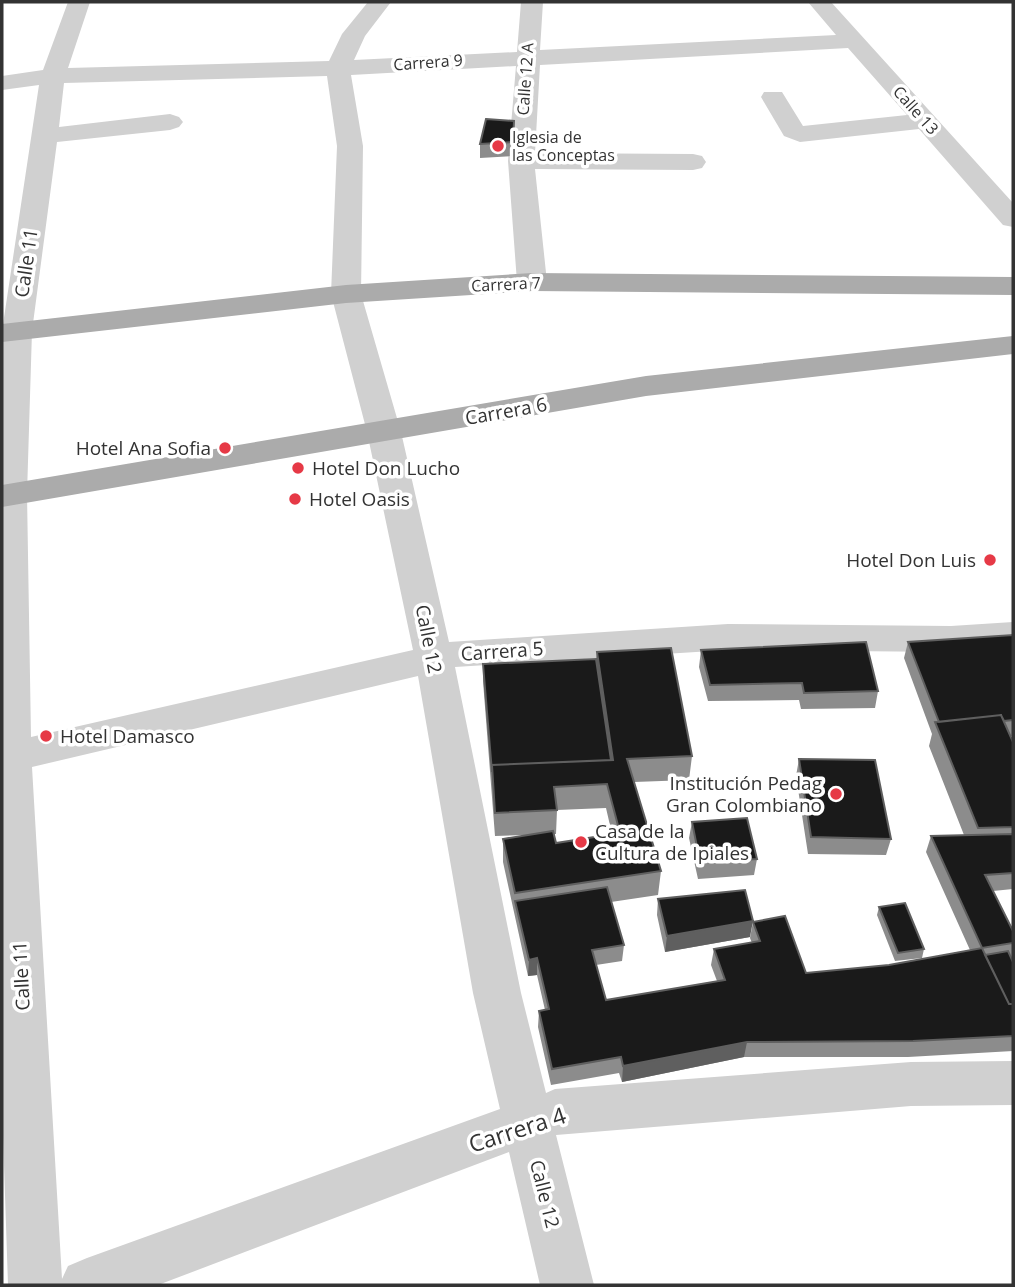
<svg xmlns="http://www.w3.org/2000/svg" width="1015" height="1287" font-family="'Open Sans',sans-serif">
<rect width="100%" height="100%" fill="#fff"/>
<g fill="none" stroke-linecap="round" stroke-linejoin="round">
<path fill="#d0d0d0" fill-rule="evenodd" d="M68,2H90L68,68L329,61L342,34L368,2H391L365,36L354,60L517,52L521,2H543L540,50L836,35L808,2H831L1013,203V227L1003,225L919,129L800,142L784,136L761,97L764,92H782L803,126L907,115L848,48L540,65L535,153L693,154L702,156L706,162L702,168L693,170L535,169L547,282L542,288L532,291L522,288L517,282L508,161L516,66L351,75L363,146L361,294L401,432L449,642L728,624L951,626L1013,622V648L951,652L728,650L455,667L521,993L546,1093L555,1089L911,1062L1013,1061V1105L911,1106L556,1135L594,1285H540L509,1152L158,1285H8L2,1105V331L39,85L2,90V76L43,70ZM327,76L337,146L331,294L367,432L413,650L31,737L27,494L32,331L57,142L170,130L179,127L183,122L179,117L170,114L59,127L64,83ZM418,676L473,993L500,1109L87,1258L68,1266L62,1279L32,767Z"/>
<path fill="#ababab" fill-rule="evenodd" d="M532,273L1013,277V295L532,291L346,303L2,342V324L346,285Z
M1013,336V354L646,396L2,507V485L646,376Z"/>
</g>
<path fill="#8c8c8c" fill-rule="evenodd" d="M514,121L513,156L480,158V144Z
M1013,636V736H1011L1013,742V889L993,891L1013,931V956L1011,958L1013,962V1051L908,1057H744L622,1082L619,1073L551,1085L538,1027L539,1011L545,1010L537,975L528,976L503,862V839L527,835L495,836L483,681V664L596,659L597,652L692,756L689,780L634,782L661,871L658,895L611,902L624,945L622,961L596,965L606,1000L717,981L711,965L714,949L752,943L750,938L753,922L806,973L889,965L970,950L926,852L931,836L964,835L929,746L932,734L904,658L908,642ZM606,808L612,834L556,843L554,834H556L557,810Z
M701,650L878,691L875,708L801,709L799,700L708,701L699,667Z
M799,759L891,839L886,855L808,854L796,776Z
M692,822L757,859L754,875L698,879L689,838Z
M658,899L750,937L665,952L657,915Z
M879,907L924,949L922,958L895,961L877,915Z"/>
<path fill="#5f5f5f" d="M753,921L750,937L665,952L667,936Z
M537,958V975L528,976L529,960Z
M747,1042L744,1057L622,1082L623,1066Z"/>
<path fill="#1a1a1a" stroke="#5f5f5f" stroke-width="2" d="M486,119L514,121L513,142L480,144Z
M1013,635V720L1004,721L1001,715L939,722L908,642Z
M866,642L878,691L804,693L802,683L710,685L701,650Z
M671,648L692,756L627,759L661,871L515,893L503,839L553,831L556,843L620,833L607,784L554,787L557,810L495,813L492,765L613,760L597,652Z
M596,659L611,760L492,765V772L483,664Z
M1001,715L1013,742V827L978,828L935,722Z
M799,759L875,760L891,839L811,837Z
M747,818L757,859L700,862L692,822Z
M1013,834V873L985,875L1013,931V943L982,948L931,836Z
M607,887L624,945L592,950L606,1000L725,980L714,949L760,941L753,922L785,916L806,973L889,965L982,948L1009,1004H1013V1036L913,1041L747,1042L623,1066L621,1057L552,1069L539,1011L549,1009L537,958L529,960L515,901Z
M745,890L753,921L667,936L658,899Z
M905,903L924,949L898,953L879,907Z
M1008,951L1013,962V1004H1009L985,955Z"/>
<g fill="#e63946" stroke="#fff" stroke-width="2.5">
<circle cx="498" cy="146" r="7"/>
<circle cx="225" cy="448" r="7"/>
<circle cx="298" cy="468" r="7"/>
<circle cx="295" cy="499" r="7"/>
<circle cx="990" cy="560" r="7"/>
<circle cx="46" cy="736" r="7"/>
<circle cx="836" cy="794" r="7"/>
<circle cx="581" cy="842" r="7"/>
</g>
<g text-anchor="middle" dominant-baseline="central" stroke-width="7" stroke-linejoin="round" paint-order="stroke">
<g font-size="16" fill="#333" stroke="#fff">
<text transform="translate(428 62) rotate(-4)">Carrera 9</text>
<text transform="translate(525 79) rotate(-86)">Calle 12 A</text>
<text transform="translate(916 110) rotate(48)">Calle 13</text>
<text transform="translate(506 284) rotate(-3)">Carrera 7</text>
</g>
<g font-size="16" fill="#333" stroke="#fff" text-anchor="start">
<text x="512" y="137">Iglesia de<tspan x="512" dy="18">las Conceptas</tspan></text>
</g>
<g font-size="19" fill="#333" stroke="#fff">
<text transform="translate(26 263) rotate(-82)">Calle 11</text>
<text transform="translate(506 411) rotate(-10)">Carrera 6</text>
<text transform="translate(429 639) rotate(79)">Calle 12</text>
<text transform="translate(502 651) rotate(-4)">Carrera 5</text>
<text transform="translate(21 976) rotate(-93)">Calle 11</text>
<text transform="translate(545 1194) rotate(76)">Calle 12</text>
</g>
<g font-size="19" fill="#333" stroke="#fff" text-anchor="start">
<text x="211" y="448" text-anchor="end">Hotel Ana Sofia</text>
<text x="312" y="468">Hotel Don Lucho</text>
<text x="309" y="499">Hotel Oasis</text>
<text x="976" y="560" text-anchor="end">Hotel Don Luis</text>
<text x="60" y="736">Hotel Damasco</text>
<text x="822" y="783" text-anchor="end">Institución Pedag<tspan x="822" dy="22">Gran Colombiano</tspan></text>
<text x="595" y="831">Casa de la<tspan x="595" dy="22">Cultura de Ipiales</tspan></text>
</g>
<g font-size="23" fill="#333" stroke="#fff">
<text transform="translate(517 1129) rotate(-18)">Carrera 4</text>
</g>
</g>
<rect width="1015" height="1287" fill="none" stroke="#333333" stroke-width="7"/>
</svg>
